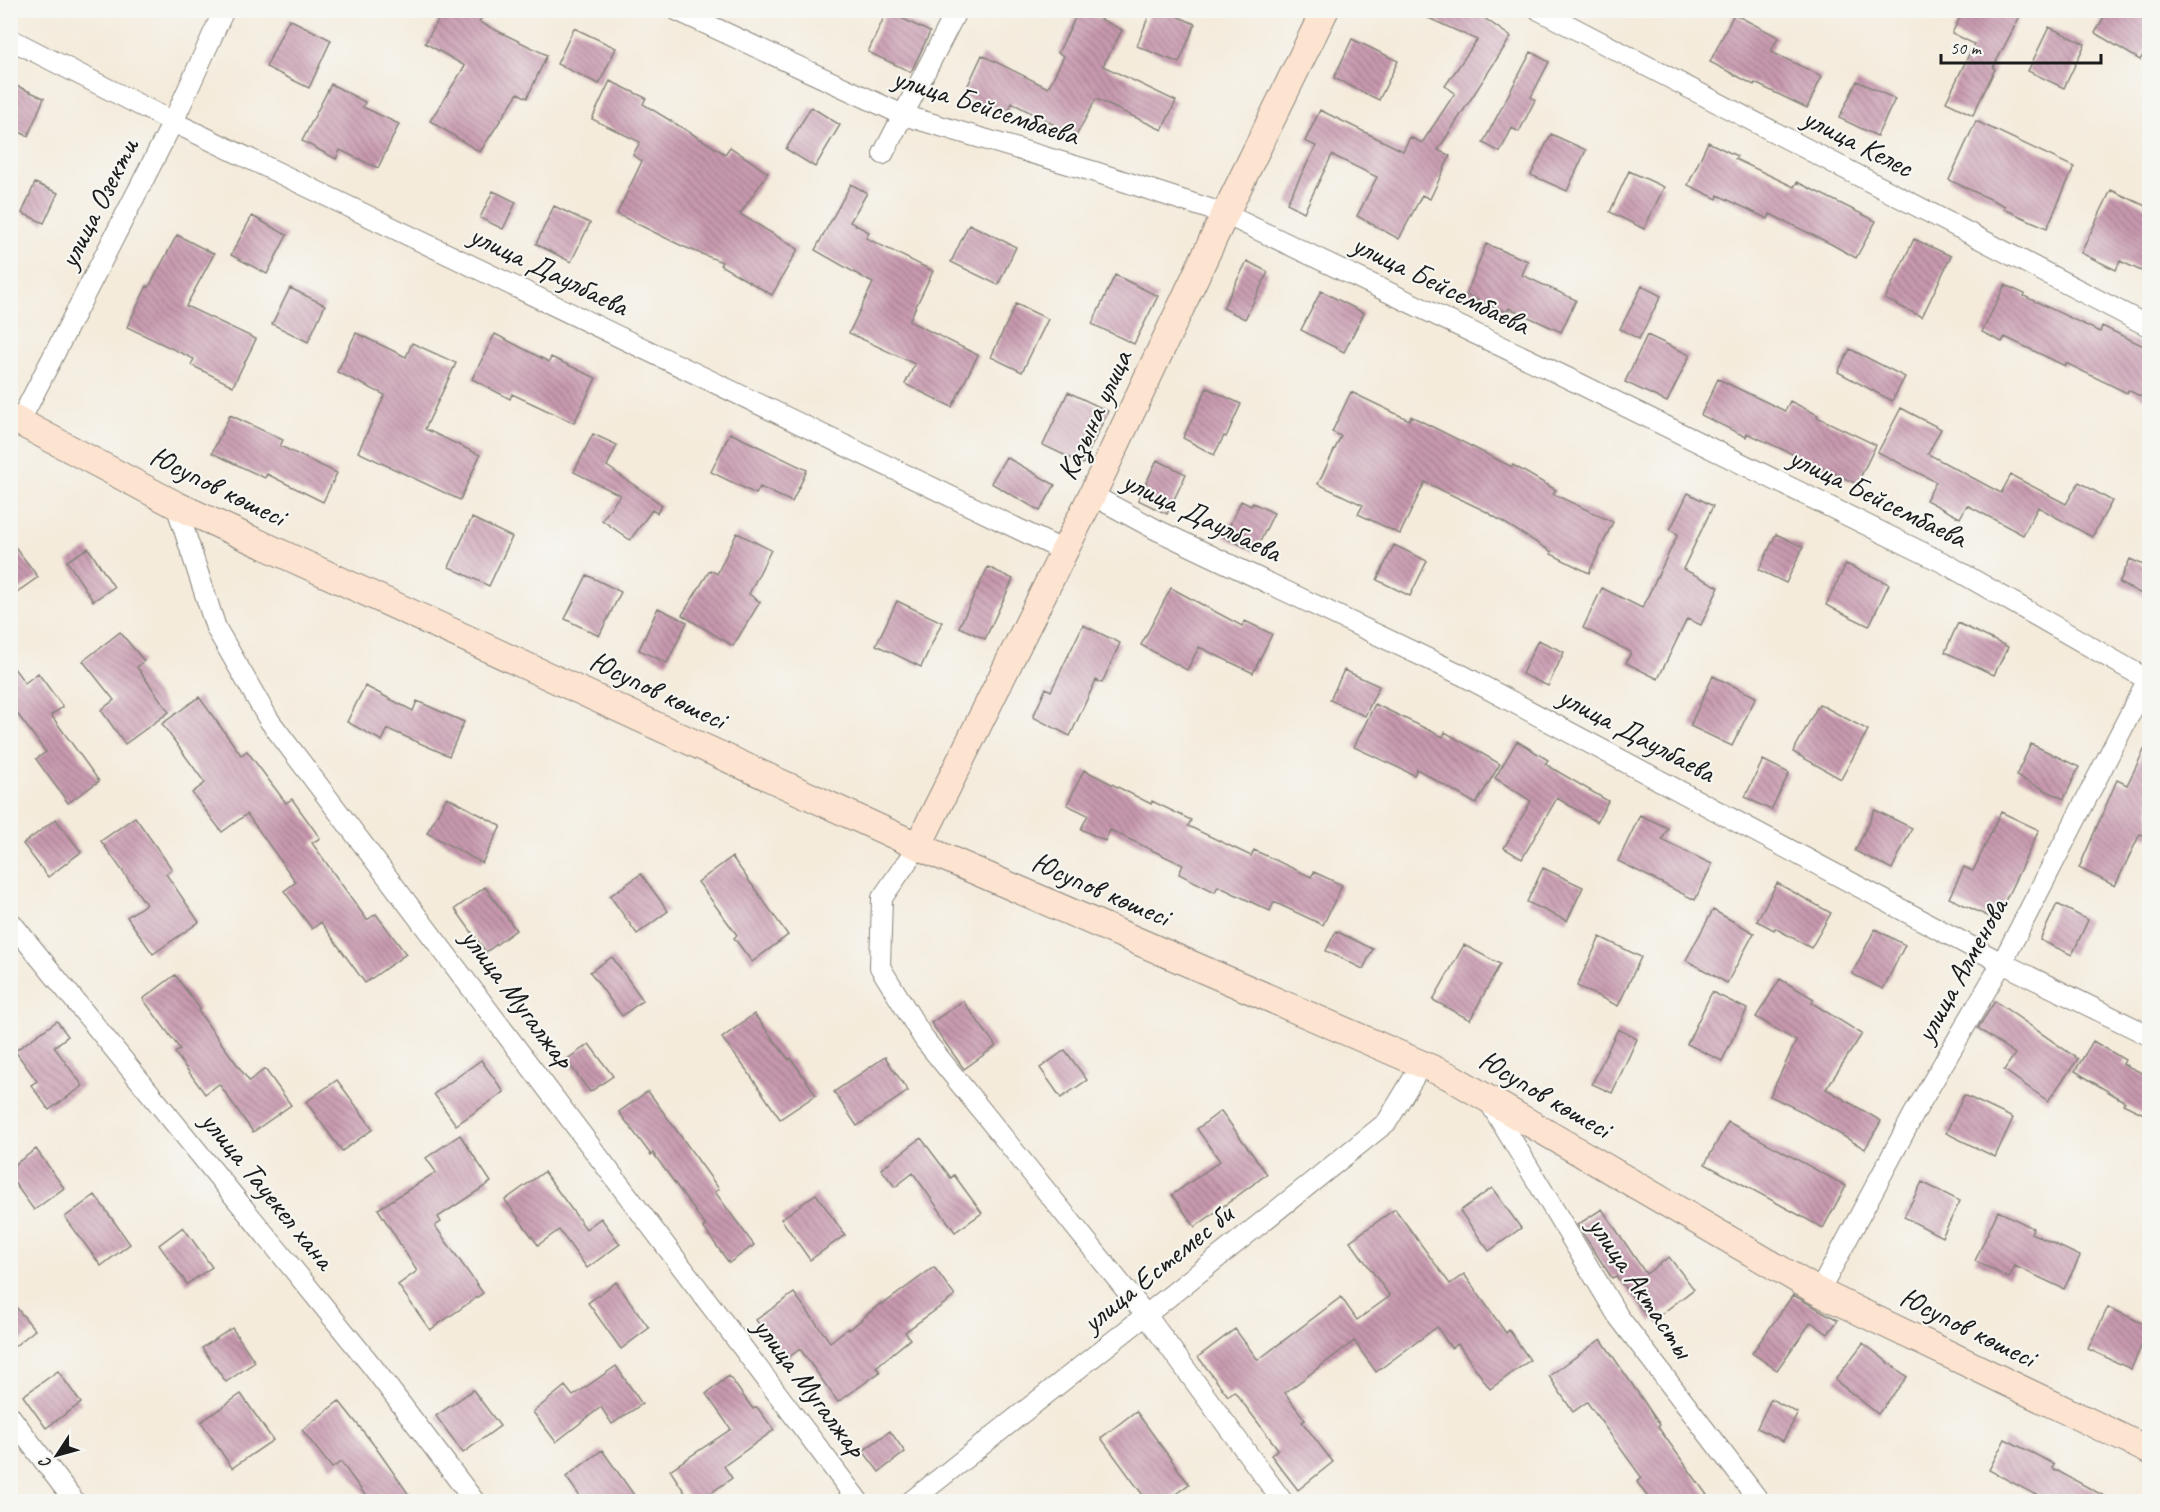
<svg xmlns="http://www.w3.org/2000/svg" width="2160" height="1512" font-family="Caveat,sans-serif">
<defs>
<pattern id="building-back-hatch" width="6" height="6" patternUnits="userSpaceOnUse" patternTransform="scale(1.5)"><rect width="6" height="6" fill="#c899af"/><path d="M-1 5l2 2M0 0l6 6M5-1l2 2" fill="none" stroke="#a27c8e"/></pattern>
</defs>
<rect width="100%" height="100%" fill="#f6f6f2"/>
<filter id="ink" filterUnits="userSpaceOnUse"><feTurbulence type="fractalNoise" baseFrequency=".0167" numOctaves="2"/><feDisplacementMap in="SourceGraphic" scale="12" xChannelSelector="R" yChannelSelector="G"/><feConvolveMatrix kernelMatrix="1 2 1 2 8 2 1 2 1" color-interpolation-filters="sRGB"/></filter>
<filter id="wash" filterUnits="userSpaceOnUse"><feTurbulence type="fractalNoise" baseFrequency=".008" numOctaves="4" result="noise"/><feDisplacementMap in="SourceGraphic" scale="24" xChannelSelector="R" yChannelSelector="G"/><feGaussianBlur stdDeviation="1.35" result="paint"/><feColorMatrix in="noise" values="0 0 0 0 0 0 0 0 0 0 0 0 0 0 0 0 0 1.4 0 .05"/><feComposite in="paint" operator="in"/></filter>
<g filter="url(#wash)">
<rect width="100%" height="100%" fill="#f4ebdb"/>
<g id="blocks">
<path fill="url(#building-back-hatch)" d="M444,10H467L481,19L479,22L547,55L527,98L518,93L480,152L430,121L465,66L425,43Z
M1079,10H1083L1122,30L1103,66L1176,101L1162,130L1096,99L1076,136L1012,103L1006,117L963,96L982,55L1048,88L1064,56L1058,53Z
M1151,10H1163L1195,24L1179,63L1137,46Z
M1411,10H1473L1511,37L1438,150L1450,156L1430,199L1422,195L1399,239L1357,216L1377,177L1332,155L1304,212L1287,203L1316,146L1305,141L1320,110L1403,151L1410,137L1422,143L1455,93L1445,86L1477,40Z
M1964,10H2009L2020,16L1993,68L1995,69L1973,115L1946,102L1974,44L1952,33Z
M2108,10H2150V44L2140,60L2095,33Z
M887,11L930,32L911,72L868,52Z
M1734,14L1778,37L1771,52L1822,76L1807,108L1755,83L1754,85L1710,62Z
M289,19L331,40L309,88L266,67Z
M2049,27L2085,44L2064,88L2028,71Z
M574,28L616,48L599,84L557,64Z
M1352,39L1398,61L1379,100L1334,78Z
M1531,52L1549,62L1531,97L1535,100L1519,132L1512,128L1500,152L1483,143Z
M610,81L646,98L643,104L725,154L730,147L768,173L740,214L798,249L772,295L720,265L722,262L682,246L617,214L642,161L633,155L640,142L592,119Z
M1857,81L1895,99L1877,136L1839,118Z
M10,83L44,98L28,136L10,128Z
M331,84L365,102L363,107L399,124L378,168L340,150L336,159L302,141Z
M811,107L840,125L815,167L786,149Z
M1976,121L2074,167L2047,228L2004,209L2005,206L1949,180Z
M1551,134L1586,150L1567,191L1531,175Z
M1708,142L1737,156L1735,159L1794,187L1797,182L1876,221L1856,258L1831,244L1770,214L1768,219L1718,195L1717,199L1688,185Z
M1629,171L1664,187L1644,229L1610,212Z
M35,183L58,193L44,223L22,213Z
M851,184L867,193L850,222L869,232L866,238L933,271L909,321L978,355L952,407L905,384L915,364L849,333L873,283L815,250Z
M2111,190L2150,208V275L2120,261L2116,270L2081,253Z
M493,191L516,202L503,229L480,218Z
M554,206L590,223L571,262L536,244Z
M252,216L287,235L267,274L231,255Z
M969,224L1016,247L998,285L951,262Z
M177,235L214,254L186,306L256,339L233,386L191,365L194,359L127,327L147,286L149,287Z
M1914,239L1951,256L1922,317L1885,299Z
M1486,244L1528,261L1522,275L1576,300L1561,332L1509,308L1507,312L1466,295Z
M1247,261L1268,272L1245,319L1223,308Z
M1115,275L1158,296L1134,344L1092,324Z
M2005,285L2025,294L2024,296L2100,332L2102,326L2150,349V401L2128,390L2127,393L2066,363L2065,366L2005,337L2002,342L1982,332Z
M1642,286L1661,296L1639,339L1620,329Z
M290,288L325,305L308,342L272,324Z
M1321,291L1364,313L1344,352L1301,330Z
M1016,304L1048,319L1022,372L991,357Z
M356,333L406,357L412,343L456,363L425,429L480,455L460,500L358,452L385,395L337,372Z
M495,334L549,362L551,357L596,378L574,423L512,394L510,399L472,379Z
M1647,335L1690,355L1667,402L1625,382Z
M1850,349L1905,377L1892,401L1838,372Z
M1718,379L1785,411L1790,401L1818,415L1817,417L1876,445L1857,484L1747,433L1746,437L1701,415Z
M1207,388L1241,404L1226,437L1224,436L1214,455L1183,438Z
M1068,392L1108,411L1083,464L1043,445Z
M1351,392L1409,420L1411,416L1512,467L1513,465L1556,490L1553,494L1613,522L1589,573L1551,554L1552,552L1485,511L1425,482L1400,534L1358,514L1363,505L1318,484L1341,436L1332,432Z
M1901,408L1941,429L1928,454L2001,493L2011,475L2066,504L2079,482L2112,501L2092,537L2038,507L2023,535L1967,505L1960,518L1926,500L1936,482L1878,452Z
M230,415L283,440L280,446L337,473L323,502L267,474L265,478L212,453Z
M730,433L807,470L792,502L760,487L756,494L711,472Z
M593,434L617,445L607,466L662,505L657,513L652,510L630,540L602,520L620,495L574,472Z
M1006,457L1055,485L1040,511L991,483Z
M1157,460L1186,474L1167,514L1138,500Z
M1688,493L1713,506L1683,569L1719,587L1701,625L1687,619L1658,679L1626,663L1631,652L1583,628L1602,588L1642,608L1678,534L1670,530Z
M1241,501L1251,506L1253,503L1274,513L1255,552L1224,537Z
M472,518L512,537L489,586L449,567Z
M737,533L771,550L749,594L760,602L733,646L682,615L710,570L717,574Z
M1776,534L1803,547L1786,583L1759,570Z
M10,540L38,577L10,597Z
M1394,545L1427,561L1410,596L1377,580Z
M88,548L114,587L93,601L67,561Z
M2130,559L2150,568V598L2119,583Z
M1846,564L1889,584L1869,626L1826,605Z
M988,567L1013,579L985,639L959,627Z
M587,575L621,592L599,636L565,619Z
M1171,588L1242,626L1245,621L1272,634L1253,673L1199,647L1187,670L1141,645Z
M897,601L942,622L921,667L876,645Z
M658,608L687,622L667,663L639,650Z
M1958,623L2008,647L1994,675L1945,652Z
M1083,625L1120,643L1102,683L1096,680L1070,736L1033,717L1046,688L1051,691Z
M120,632L144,661L137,667L169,712L125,744L101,710L114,700L83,661Z
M1538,640L1564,652L1548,686L1522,674Z
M10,663L25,683L38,673L63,707L51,715L99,781L68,803L36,759L46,752L10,704Z
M1344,670L1379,686L1365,716L1330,700Z
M1713,676L1756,697L1732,746L1690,726Z
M365,686L413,711L417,701L464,722L449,756L388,729L382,741L347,722Z
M199,697L241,755L247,751L286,803L292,799L320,838L312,843L367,920L376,914L406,954L365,983L321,922L312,929L284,891L296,882L247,814L222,832L192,793L205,783L162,724Z
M1375,704L1443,737L1445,732L1500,764L1476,804L1417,769L1414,775L1354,747Z
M1819,704L1868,730L1841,779L1793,752Z
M2150,738V838L2140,834L2115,886L2079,868L2117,780L2127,785Z
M1517,741L1548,760L1545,764L1608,801L1597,822L1557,798L1522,859L1504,848L1531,801L1495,778Z
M2031,744L2079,767L2064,799L2016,776Z
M1763,760L1789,773L1771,810L1745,797Z
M1084,770L1151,804L1152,801L1191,820L1188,826L1251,856L1254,850L1311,877L1314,872L1342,885L1323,925L1274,902L1270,911L1218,886L1215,892L1179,874L1183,865L1110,830L1105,841L1081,829L1088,815L1067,805Z
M447,797L501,826L482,863L427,833Z
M1875,810L1912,828L1892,869L1855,851Z
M2001,812L2039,830L1996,920L1949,898L1964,867L1973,871Z
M1640,815L1668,828L1662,840L1712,864L1695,900L1618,861Z
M135,817L172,869L166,874L199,922L153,954L127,917L146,904L101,841Z
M56,819L81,852L48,877L23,844Z
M732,857L788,935L752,962L734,938L737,935L698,882Z
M1543,868L1583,887L1567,921L1527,902Z
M641,874L668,911L637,934L610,896Z
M1777,883L1831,913L1811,948L1775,928L1774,930L1757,921Z
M485,887L516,930L486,952L455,909Z
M2057,904L2088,920L2072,955L2040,940Z
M1713,910L1754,933L1727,983L1686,960Z
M1875,929L1905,945L1883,989L1852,974Z
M1336,931L1373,949L1363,969L1326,951Z
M1600,937L1641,957L1618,1006L1577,986Z
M1464,945L1500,964L1470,1020L1433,1000Z
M612,957L643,1000L622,1016L590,972Z
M175,975L200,1009L198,1011L249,1081L265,1069L291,1105L253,1132L219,1084L205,1094L175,1053L180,1049L143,999Z
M1780,979L1814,999L1812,1003L1862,1034L1826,1089L1881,1121L1865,1149L1799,1110L1770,1096L1796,1041L1756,1017Z
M1712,992L1747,1009L1722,1061L1687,1044Z
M963,1001L996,1046L964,1069L931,1023Z
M1995,1001L2078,1059L2048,1101L2004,1070L2015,1054L1978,1028Z
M754,1014L789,1060L791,1058L816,1095L780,1119L748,1072L722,1038Z
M57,1021L68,1036L54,1047L83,1086L49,1110L31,1085L37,1081L15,1051Z
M1618,1029L1637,1039L1612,1093L1592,1084Z
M2093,1041L2125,1060L2123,1064L2150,1077V1117L2123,1104L2125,1102L2075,1071Z
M589,1044L613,1076L590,1092L566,1060Z
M1065,1050L1087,1080L1061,1098L1040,1068Z
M885,1057L908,1091L857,1126L834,1092Z
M481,1060L504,1092L456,1125L434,1094Z
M337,1080L373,1129L342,1151L306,1102Z
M648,1091L719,1189L715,1192L754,1245L729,1263L703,1227L706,1226L653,1153L651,1155L619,1112Z
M1964,1095L2013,1118L1995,1157L1946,1133Z
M1221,1111L1267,1174L1195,1227L1172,1195L1220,1161L1197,1129Z
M1728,1122L1846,1186L1823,1228L1705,1164Z
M460,1135L491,1182L438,1217L441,1222L435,1226L483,1293L430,1330L398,1285L417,1271L378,1209L436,1172L426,1158Z
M921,1138L951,1178L954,1175L982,1213L955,1232L913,1173L895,1187L881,1169Z
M36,1149L64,1188L34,1210L10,1177V1168Z
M544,1172L586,1229L601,1218L620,1244L587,1268L559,1230L538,1245L505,1200Z
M1922,1182L1960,1201L1942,1237L1904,1217Z
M1492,1188L1521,1228L1489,1251L1460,1211Z
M816,1194L845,1235L810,1260L781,1219Z
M95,1195L130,1244L101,1266L65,1217Z
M1395,1209L1450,1284L1464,1274L1506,1333L1509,1330L1530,1360L1490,1389L1458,1344L1451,1348L1437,1327L1376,1372L1354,1341L1285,1393L1305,1420L1302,1422L1333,1462L1298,1490L1271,1455L1278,1449L1234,1391L1228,1396L1198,1357L1235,1329L1258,1360L1341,1297L1357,1320L1390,1296L1350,1241Z
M1602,1209L1646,1274L1669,1257L1694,1289L1651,1322L1616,1276L1612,1278L1577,1225Z
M1998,1211L2033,1228L2031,1233L2080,1256L2064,1289L2015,1266L2009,1278L1975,1261Z
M183,1227L212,1267L187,1284L159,1245Z
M934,1267L955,1296L905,1332L910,1339L876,1367L880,1372L838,1402L800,1349L785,1360L756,1320L794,1293L830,1342L848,1328L849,1330L881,1303L882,1305Z
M616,1282L649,1328L621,1349L588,1303Z
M1793,1295L1838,1320L1828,1334L1811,1322L1777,1370L1752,1353Z
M10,1300L35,1330L10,1350Z
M2108,1307L2150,1327L2131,1369L2088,1349Z
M232,1328L255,1362L226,1382L202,1348Z
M1601,1339L1660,1425L1658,1427L1712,1502H1651L1637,1482L1642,1478L1587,1402L1573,1412L1549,1376Z
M1863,1343L1907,1377L1878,1414L1835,1380Z
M616,1366L642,1404L612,1424L601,1407L556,1442L533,1412L565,1386L573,1396Z
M58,1371L81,1403L46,1428L23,1396Z
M729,1376L753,1409L757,1407L774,1430L724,1466L732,1478L698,1502H691L670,1470L731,1429L706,1394Z
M473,1390L500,1426L463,1453L436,1416Z
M241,1394L273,1440L232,1468L201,1422Z
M1771,1399L1798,1413L1783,1441L1757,1428Z
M339,1401L374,1445L414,1502H370L341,1462L332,1468L302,1430Z
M1136,1411L1189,1484L1165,1502H1148L1101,1438Z
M890,1431L905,1452L879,1472L863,1451Z
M2005,1439L2054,1464L2052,1468L2115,1502H2049L1989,1470Z
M602,1450L639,1502H584L566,1477Z"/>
</g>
</g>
<g filter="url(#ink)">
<use href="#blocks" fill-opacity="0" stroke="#88847c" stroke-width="1.5"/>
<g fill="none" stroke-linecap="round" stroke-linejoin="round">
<defs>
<path id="street" d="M676,10L903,115L1092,171L1225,214L1578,383L1946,564L2150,681
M1539,10L2150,327
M10,39L173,122L1064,551
M883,154L957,10
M20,421L173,122L224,10
M1092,495L1157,530L1462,675L2002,963L2150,1036
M176,505L216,628L269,720L859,1502
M918,846L882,898L880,967L924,1039L1146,1315L1283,1502
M10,921L372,1366L475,1502
M1488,1100L1618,1316L1760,1502
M1819,1292L1915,1112L2002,963L2150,675
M10,1416L75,1502
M910,1502L1146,1315L1387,1122L1422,1064"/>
<path id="secondary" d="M10,417L176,505L918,846L1449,1076L1819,1292L2150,1451
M918,846L1092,495L1225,214L1325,10"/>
</defs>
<use href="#street" stroke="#88847c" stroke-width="22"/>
<use href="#secondary" stroke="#88847c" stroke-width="29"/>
<use href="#street" stroke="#fff" stroke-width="20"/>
<use href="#secondary" stroke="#fde4d0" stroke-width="27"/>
</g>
</g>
<g text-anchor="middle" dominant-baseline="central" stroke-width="4.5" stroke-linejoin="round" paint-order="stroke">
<g font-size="30" fill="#1c1c1c" stroke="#f6f6f2">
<text transform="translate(986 106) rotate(18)">улица Бейсембаева</text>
<text transform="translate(1858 142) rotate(27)">улица Келес</text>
<text transform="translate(98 203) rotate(-63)">улица Озекти</text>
<text transform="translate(549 270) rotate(26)">улица Даулбаева</text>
<text transform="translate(1441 284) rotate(26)">улица Бейсембаева</text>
<text transform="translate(1094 415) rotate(-65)">Казына улица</text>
<text transform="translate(218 486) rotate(26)">Юсупов көшесі</text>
<text transform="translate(1878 497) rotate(26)">улица Бейсембаева</text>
<text transform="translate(1202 516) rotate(26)">улица Даулбаева</text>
<text transform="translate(658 690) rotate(25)">Юсупов көшесі</text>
<text transform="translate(1637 734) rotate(28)">улица Даулбаева</text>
<text transform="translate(1101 889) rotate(23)">Юсупов көшесі</text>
<text transform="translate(1961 970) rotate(-61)">улица Алменова</text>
<text transform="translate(518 998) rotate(53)">улица Мугалжар</text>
<text transform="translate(1545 1094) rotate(30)">Юсупов көшесі</text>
<text transform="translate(268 1190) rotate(51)">улица Тауекел хана</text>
<text transform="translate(1157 1268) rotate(-39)">улица Естемес би</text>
<text transform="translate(1641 1287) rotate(56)">улица Актасты</text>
<text transform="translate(1968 1327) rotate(26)">Юсупов көшесі</text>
<text transform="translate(810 1387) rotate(53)">улица Мугалжар</text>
</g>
</g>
<rect width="2160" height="1512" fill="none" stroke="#f6f6f2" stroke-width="36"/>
<g transform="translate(57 1455) rotate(234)" stroke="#f6f6f2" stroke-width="4.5" paint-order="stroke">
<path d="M0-4.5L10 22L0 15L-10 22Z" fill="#1c1c1c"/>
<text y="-9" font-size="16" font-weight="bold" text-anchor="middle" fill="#1c1c1c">С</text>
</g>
<path d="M1941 54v9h160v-9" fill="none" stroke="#1c1c1c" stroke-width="3"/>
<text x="1950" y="54" font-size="18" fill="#1c1c1c" stroke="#f6f6f2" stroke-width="4.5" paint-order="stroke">50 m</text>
</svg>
